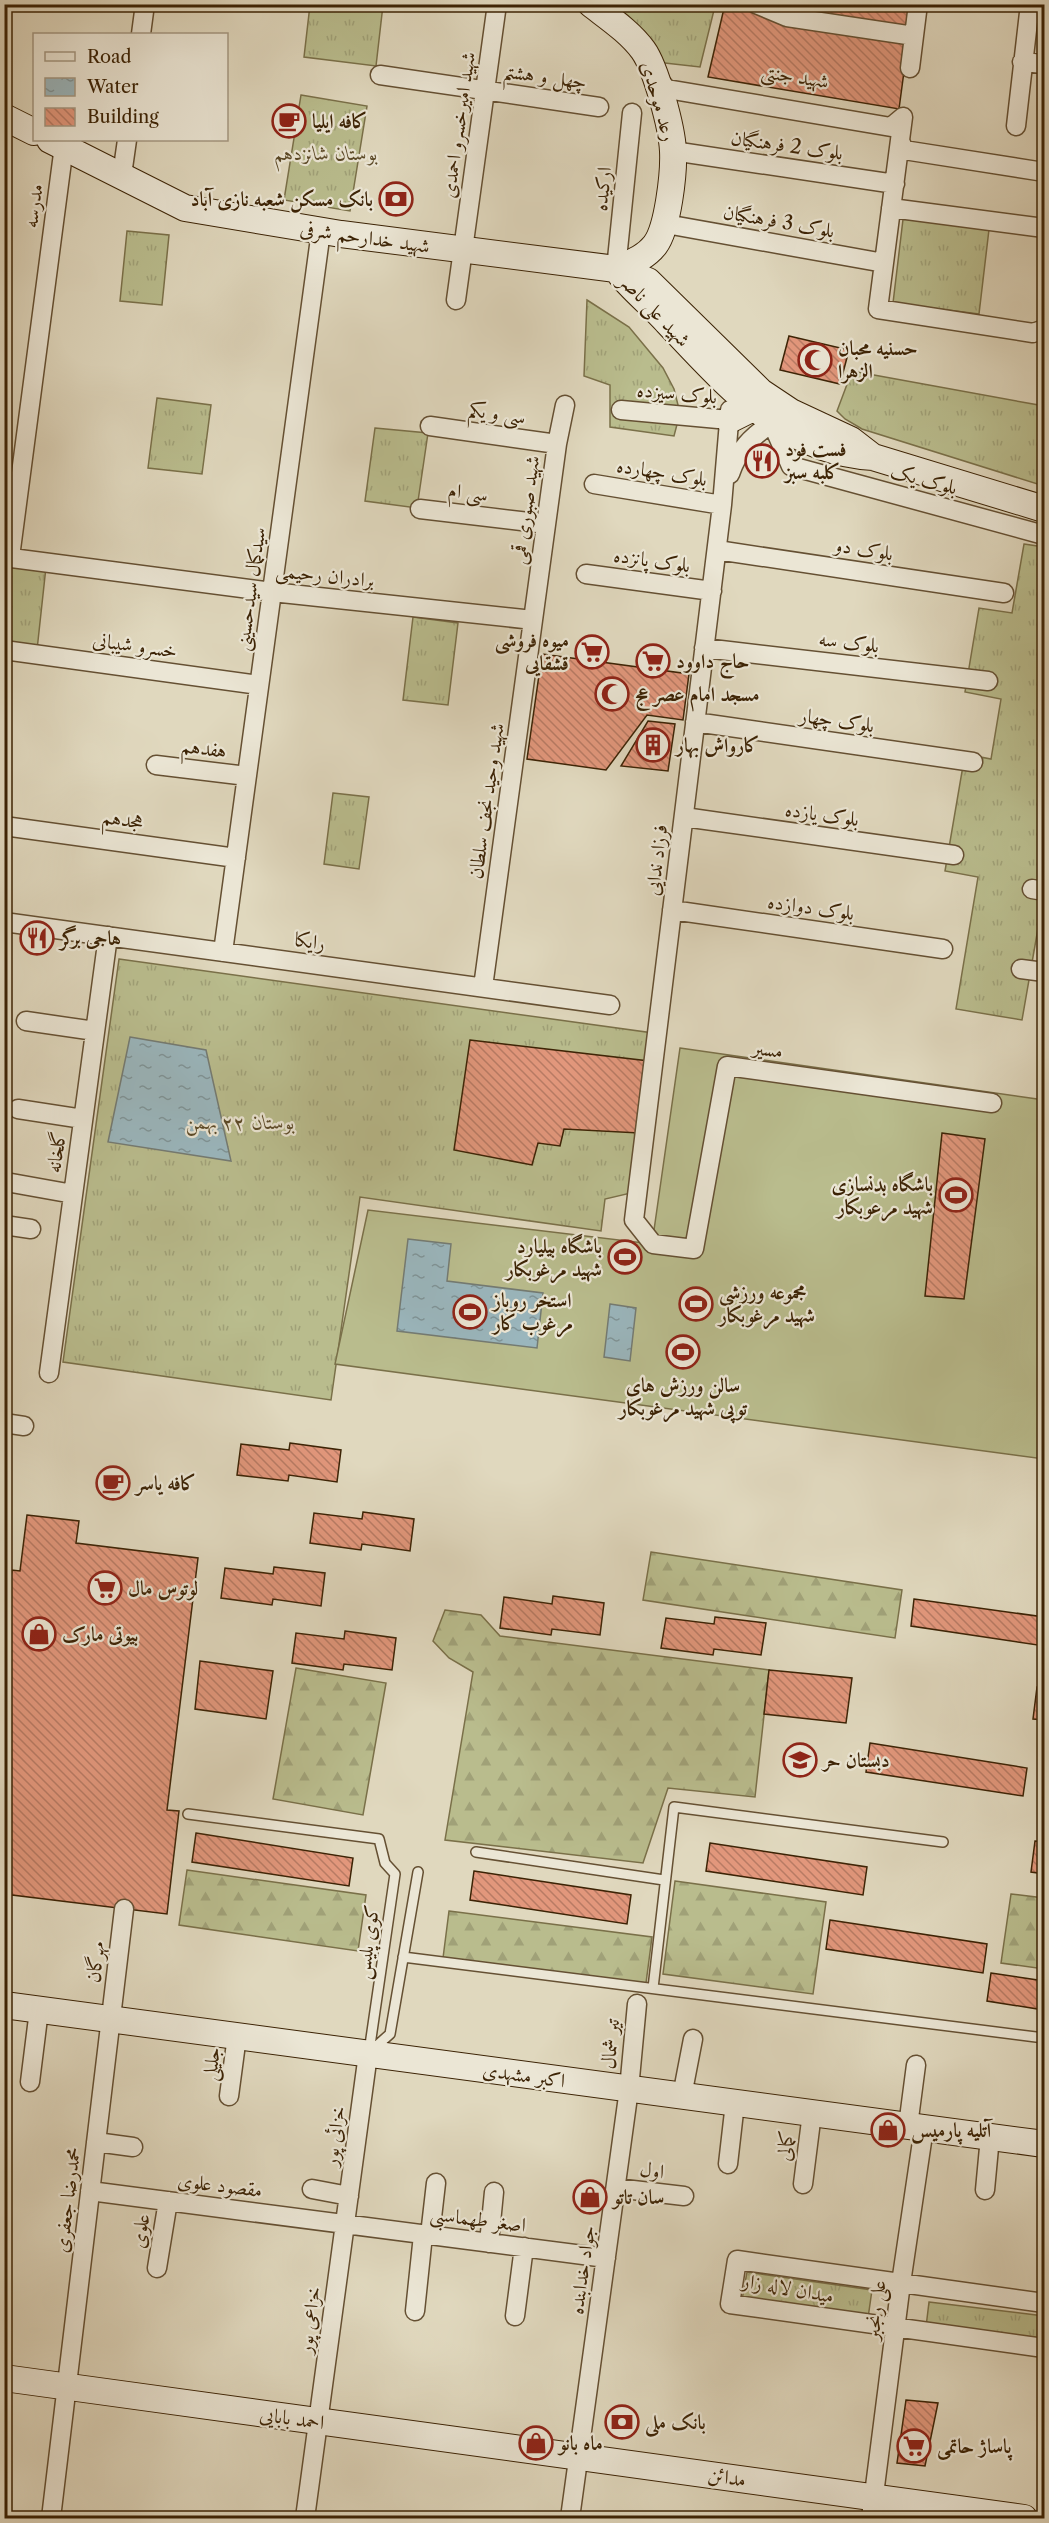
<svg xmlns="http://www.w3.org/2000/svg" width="1049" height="2523" font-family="'Libre Caslon Text',Amiri,serif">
<defs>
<pattern id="grass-tufts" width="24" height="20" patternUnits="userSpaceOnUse" patternTransform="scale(1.5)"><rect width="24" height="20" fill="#b9bc8d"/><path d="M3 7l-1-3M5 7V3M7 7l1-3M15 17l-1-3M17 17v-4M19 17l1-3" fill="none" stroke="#a0a178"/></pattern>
<pattern id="forest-firs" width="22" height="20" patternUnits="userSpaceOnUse" patternTransform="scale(1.5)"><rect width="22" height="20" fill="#b9bc8d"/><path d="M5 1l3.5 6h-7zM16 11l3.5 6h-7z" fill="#a0a178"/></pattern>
<pattern id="water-ripples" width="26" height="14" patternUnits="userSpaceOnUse" patternTransform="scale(1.5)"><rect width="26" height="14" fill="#9ab6bd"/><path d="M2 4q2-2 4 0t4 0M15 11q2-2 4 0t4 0" fill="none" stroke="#7f9498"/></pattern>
<pattern id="building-back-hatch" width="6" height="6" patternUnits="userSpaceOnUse" patternTransform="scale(1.5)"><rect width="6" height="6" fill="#e2977c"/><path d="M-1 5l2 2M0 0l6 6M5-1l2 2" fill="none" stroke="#b87b64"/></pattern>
</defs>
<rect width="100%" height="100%" fill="#e0d8be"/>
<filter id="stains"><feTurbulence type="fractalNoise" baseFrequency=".00333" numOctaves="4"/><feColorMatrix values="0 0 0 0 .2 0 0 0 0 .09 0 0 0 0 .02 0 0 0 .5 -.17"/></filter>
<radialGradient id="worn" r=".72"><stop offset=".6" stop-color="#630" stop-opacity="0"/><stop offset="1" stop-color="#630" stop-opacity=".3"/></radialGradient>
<path fill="url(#grass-tufts)" stroke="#7a7049" stroke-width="1.5" d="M710,4L715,6L700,67L656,62L601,5Z
M310,5H383L376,66L304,57Z
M301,95L367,106L350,211L284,200Z
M904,211L990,221L979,314L893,303Z
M127,231L169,235L162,305L120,301Z
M587,300L629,327L663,368L674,389L680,413L674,436L610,427V385L584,376Z
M852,371L1044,406V486L862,429L845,419L837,411Z
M157,398L211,405L202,474L148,468Z
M375,428L428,433L417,508L365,501Z
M1024,544L1044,547V911H1041L1022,1020L956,1009L978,877L945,871L965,754L991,759L1001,699L965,692L979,608L1012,613Z
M5,563L46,567L37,650L5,646Z
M413,617L458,623L448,705L403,700Z
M333,793L369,797L359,869L324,864Z
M119,959L653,1033L631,1193L605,1199L601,1231L360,1197L331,1400L63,1362Z
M747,2272L872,2290L868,2318L742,2300Z
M929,2302L1044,2316L1042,2341L926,2327Z"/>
<path fill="url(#forest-firs)" stroke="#7a7049" stroke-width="1.5" d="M651,1552L902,1590L895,1638L643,1600Z
M445,1610L481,1615L500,1636L769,1670L755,1797L668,1788L643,1863L445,1840L473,1672L449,1658L433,1641Z
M296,1668L386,1683L363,1815L273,1799Z
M187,1870L366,1895L358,1951L179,1925Z
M675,1881L826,1902L813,1994L663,1974Z
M1011,1894L1044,1898V1969L1001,1963Z
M449,1911L652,1937L646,1983L443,1958Z"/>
<path fill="#b9bc8d" stroke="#7a7049" stroke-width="1.5" d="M680,1048L1044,1100V1459L335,1364L368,1210L652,1244Z"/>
<path fill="url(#water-ripples)" stroke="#747b73" stroke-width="1.5" d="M130,1037L206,1050L231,1161L108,1142Z
M408,1239L451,1244L447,1281L543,1293L537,1348L397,1331Z
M610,1304L636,1308L630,1361L604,1357Z"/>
<path fill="url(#building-back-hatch)" stroke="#3c2305" stroke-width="1.5" d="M725,4H913L899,109L708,77Z
M789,336L849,350L840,384L780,370Z
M542,654L689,674L683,720L647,715L606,770L527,759Z
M648,721L675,724L668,771L621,766Z
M470,1040L649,1061L639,1133L564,1129L560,1146L538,1143L532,1165L454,1150Z
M942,1133L985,1139L964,1299L925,1296Z
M290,1443L341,1450L337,1482L289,1475L288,1481L237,1475L241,1444L289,1450Z
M363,1512L414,1519L410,1551L362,1544L361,1550L310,1543L314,1513L362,1519Z
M27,1515L79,1521L76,1543L198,1558L167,1810L179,1811L167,1914L4,1894V1686L9,1651H4V1626L12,1570L20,1571Z
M274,1567L325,1573L321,1606L273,1599L272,1605L221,1598L225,1568L273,1574Z
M553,1596L604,1603L600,1635L552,1629L551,1635L500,1628L504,1597L552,1604Z
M914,1599L1044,1617V1646L911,1626Z
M715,1617L766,1623L761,1655L714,1649L713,1655L661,1648L666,1618L714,1624Z
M345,1631L396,1638L392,1670L344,1664L343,1670L292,1663L296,1633L344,1639Z
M200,1661L273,1671L266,1719L195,1709Z
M769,1670L852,1678L846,1723L764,1714Z
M1037,1687L1044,1688V1720L1033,1719Z
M870,1743L1027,1768L1023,1796L866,1772Z
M196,1833L353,1858L349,1886L192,1862Z
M1035,1841L1044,1842V1874L1031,1872Z
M710,1843L867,1867L863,1895L706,1871Z
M474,1871L631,1895L627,1924L470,1900Z
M830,1920L987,1944L983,1973L826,1949Z
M991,1973L1044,1981V2010L987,2001Z
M906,2400L938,2403L925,2466L897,2463Z"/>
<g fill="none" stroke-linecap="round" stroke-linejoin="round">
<defs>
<path id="lane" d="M188,1814L379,1839L385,1863L395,1874L369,2052
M476,1852L664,1880
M403,1957L1044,2038
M653,1988L674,1807L943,1842
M372,2050L390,2034L418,1872"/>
<path id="street" d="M756,4L787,17L914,36
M141,34L145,4
M1022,62L1044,64
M910,68L918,4
M380,75L599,107
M656,77L667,89L891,127L903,117
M903,117L878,309L1033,333L1044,329
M1016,126L1030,4
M900,141L904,150L1044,172
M673,151L895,184
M122,175L127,140
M891,208L1044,228
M666,224L884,263
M616,269L632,113
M456,300L497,4
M621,410L729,420
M730,410L722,505L634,1220L653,1244L694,1249L727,1066L992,1103
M430,426L557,444
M730,474C738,450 751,437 772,423L791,466L1044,535
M594,484L722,505
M420,509L546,524
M717,550L1004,593
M4,557L272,592L533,620
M10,557L64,146
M586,574L712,591
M704,648L988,681
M4,650L259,685
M695,722L973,762
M156,765L247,776
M684,817L954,855
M4,826L236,858
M1032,889L1044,891
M672,910L943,949
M4,922L610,1005
M223,952L321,231
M1021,969L1044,972
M483,987L557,444L565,405
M26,1021L95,1031
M18,1109L83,1119
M6,1182L73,1194
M4,1225L31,1229
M49,1373L108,936
M4,1423L24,1426
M30,2082L39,2010
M229,2096L237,2036
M682,2096L693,2039
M908,2126L916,2065
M96,2142L133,2147
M728,2164L735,2103
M803,2184L812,2113
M616,2188L684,2196
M312,2189L349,2196
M985,2190L990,2137
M90,2191L606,2258
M430,2235L436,2183
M489,2243L494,2192
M157,2268L168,2201
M1044,2303L737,2260L730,2304L1044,2348
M415,2311L423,2235
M515,2316L524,2247
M51,2518L124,1909
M305,2518L368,2054
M570,2518L629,2089L637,2004
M871,2518L901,2283L924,2128"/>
<path id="secondary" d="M4,117L34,132
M50,140L185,208L341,234L616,269C630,263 645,258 655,245C668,228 674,173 673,151C672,128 656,68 643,50C630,32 609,18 591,4
M729,420L753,408L759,395
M873,457L851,440L791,412L761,392L648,281L616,269C631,289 651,304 667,322C724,382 784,453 873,457L1044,509
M4,2005L1044,2144
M4,2378L1024,2518"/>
</defs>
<use href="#lane" stroke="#655033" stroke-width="12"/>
<use href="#street" stroke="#655033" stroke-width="21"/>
<use href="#secondary" stroke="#3c2305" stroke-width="28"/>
<use href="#lane" stroke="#ebe6d5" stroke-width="9"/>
<use href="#street" stroke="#ebe6d5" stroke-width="18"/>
<use href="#secondary" stroke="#ebe6d5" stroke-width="26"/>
</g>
<defs>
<symbol id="cafe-ring" viewBox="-11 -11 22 22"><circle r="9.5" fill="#ebe6d5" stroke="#8f2418" stroke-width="1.5"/><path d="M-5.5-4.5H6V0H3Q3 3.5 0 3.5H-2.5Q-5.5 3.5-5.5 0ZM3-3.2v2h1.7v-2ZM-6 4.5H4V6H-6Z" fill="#8f2418"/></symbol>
<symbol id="bank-ring" viewBox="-11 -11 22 22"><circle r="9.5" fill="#ebe6d5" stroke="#8f2418" stroke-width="1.5"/><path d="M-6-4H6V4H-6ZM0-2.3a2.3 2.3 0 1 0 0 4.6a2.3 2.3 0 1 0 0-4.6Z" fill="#8f2418"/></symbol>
<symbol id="mosque-ring" viewBox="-11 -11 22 22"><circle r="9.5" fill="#ebe6d5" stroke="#8f2418" stroke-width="1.5"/><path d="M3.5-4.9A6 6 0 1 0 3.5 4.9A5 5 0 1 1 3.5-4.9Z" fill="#8f2418"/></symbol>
<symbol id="restaurant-ring" viewBox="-11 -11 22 22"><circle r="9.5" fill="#ebe6d5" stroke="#8f2418" stroke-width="1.5"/><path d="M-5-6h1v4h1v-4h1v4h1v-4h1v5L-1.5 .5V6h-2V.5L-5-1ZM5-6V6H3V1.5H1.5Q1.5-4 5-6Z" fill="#8f2418"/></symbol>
<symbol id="supermarket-ring" viewBox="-11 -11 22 22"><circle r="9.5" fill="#ebe6d5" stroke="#8f2418" stroke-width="1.5"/><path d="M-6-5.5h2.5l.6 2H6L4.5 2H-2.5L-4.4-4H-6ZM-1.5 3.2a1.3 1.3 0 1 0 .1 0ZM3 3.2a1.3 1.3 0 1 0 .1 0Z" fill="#8f2418"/></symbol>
<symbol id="building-ring" viewBox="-11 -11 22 22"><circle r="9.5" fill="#ebe6d5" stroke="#8f2418" stroke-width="1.5"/><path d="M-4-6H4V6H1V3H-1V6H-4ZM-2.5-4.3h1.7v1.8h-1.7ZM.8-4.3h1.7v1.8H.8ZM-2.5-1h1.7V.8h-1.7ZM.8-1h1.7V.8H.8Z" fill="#8f2418"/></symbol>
<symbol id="stadium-ring" viewBox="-11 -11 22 22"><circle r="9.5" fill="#ebe6d5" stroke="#8f2418" stroke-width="1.5"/><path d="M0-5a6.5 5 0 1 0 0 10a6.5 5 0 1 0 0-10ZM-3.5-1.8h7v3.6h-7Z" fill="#8f2418"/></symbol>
<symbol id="shop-ring" viewBox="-11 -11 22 22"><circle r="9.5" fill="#ebe6d5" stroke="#8f2418" stroke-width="1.5"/><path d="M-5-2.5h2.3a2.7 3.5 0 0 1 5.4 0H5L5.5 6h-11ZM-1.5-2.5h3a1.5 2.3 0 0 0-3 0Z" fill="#8f2418"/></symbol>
<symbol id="school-ring" viewBox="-11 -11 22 22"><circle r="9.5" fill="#ebe6d5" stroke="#8f2418" stroke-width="1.5"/><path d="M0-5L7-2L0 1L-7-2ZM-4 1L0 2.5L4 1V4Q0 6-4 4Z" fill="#8f2418"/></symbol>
</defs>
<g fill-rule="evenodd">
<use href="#cafe-ring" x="270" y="102" width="38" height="38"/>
<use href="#bank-ring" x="377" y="180" width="38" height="38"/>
<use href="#mosque-ring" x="796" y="341" width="38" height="38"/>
<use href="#restaurant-ring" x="743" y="442" width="38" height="38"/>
<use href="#supermarket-ring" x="573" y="633" width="38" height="38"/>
<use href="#supermarket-ring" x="634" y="642" width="38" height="38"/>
<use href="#mosque-ring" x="593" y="675" width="38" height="38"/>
<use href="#building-ring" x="634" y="726" width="38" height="38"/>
<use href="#restaurant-ring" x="18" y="919" width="38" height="38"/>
<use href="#stadium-ring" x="937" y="1176" width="38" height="38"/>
<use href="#stadium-ring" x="606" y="1238" width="38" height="38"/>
<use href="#stadium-ring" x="677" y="1285" width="38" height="38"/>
<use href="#stadium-ring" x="451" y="1293" width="38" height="38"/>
<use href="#stadium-ring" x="664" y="1333" width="38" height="38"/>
<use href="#cafe-ring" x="94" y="1464" width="38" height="38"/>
<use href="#supermarket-ring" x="86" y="1569" width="38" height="38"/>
<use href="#shop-ring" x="20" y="1615" width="38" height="38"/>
<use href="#school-ring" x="781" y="1741" width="38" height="38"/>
<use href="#shop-ring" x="869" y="2111" width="38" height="38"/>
<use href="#shop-ring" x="571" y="2178" width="38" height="38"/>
<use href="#bank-ring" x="603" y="2403" width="38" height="38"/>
<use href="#shop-ring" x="517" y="2424" width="38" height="38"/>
<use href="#supermarket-ring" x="895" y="2427" width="38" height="38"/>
</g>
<g text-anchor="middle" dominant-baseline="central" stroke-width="4.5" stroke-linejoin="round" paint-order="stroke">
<g font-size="20" fill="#3c2305" stroke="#ebe6d5">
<text transform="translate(545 76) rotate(8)">چهل و هشتم</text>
<text transform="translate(795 76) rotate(9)">شهید جنتی</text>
<text transform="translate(659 101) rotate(74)">رعد موحدی</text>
<text transform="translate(458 125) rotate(-82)">شهید امیرخسرو احمدی</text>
<text transform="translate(787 145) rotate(8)">بلوک 2 فرهنگیان</text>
<text transform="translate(602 189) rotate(-84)">ارکیده</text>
<text transform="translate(33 206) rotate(-82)">مدرسه</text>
<text transform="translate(779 221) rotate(10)">بلوک 3 فرهنگیان</text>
<text transform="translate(365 237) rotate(8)">شهید خدارحم شرفی</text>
<text transform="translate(655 310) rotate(46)">شهید علی ناصر</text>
<text transform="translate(677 393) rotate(5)">بلوک سیزده</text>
<text transform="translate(497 413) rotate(8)">سی و یکم</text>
<text transform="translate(662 472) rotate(9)">بلوک چهارده</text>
<text transform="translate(924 479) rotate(15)">بلوک یک</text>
<text transform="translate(468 492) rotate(7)">سی ام</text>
<text transform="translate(525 510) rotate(-82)">شهید صبوری قمی</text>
<text transform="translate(864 549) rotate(9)">بلوک دو</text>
<text transform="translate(652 560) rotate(8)">بلوک پانزده</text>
<text transform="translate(325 575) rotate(6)">برادران رحیمی</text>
<text transform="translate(250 589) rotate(-82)">سیدکمال سیدحسینی</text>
<text transform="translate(849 642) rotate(7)">بلوک سه</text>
<text transform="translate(135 645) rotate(8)">خسرو شیبانی</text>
<text transform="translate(837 720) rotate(8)">بلوک چهار</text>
<text transform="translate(204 748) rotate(7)">هفدهم</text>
<text transform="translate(486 801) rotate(-82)">شهید وحید نجف سلطان</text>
<text transform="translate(822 814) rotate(8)">بلوک یازده</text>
<text transform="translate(123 819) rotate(8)">هجدهم</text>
<text transform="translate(656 860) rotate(-83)">فرزاد ندایی</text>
<text transform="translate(811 907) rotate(8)">بلوک دوازده</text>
<text transform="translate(310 941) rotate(8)">رایکا</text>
<text transform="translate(768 1049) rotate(8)">مسیر</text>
<text transform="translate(56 1152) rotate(-82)">گلخانه</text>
<text transform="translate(367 1942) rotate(-82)">کوی پلیس</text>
<text transform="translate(95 1962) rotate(-83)">مهرگان</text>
<text transform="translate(610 2044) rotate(-85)">تیر شمال</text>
<text transform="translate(211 2064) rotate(-83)">جلیلی</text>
<text transform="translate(524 2075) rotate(8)">اکبر مشهدی</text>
<text transform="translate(334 2136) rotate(-82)">خزائی پور</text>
<text transform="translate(785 2146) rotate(-83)">کمالی</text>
<text transform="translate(652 2170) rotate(7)">اول</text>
<text transform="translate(220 2185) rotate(7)">مقصود علوی</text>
<text transform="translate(67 2200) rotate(-83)">محمدرضا جعفری</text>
<text transform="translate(478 2219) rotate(7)">اصغر طهماسبی</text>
<text transform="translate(140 2231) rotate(-81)">علوی</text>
<text transform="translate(582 2270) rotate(-82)">جواد خدابنده</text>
<text transform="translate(788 2288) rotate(10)">میدان لاله زار</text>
<text transform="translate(875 2310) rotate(-83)">علی رنجبر</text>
<text transform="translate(309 2320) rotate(-82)">خزاعی پور</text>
<text transform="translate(292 2418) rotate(8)">احمد بابایی</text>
<text transform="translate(727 2477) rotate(8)">مدائن</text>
</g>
<g font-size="20" font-weight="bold" fill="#3c2305" stroke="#ebe6d5" text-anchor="start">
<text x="312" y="121">کافه ایلیا</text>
<text x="373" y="199" text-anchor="end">بانک مسکن شعبه نازی آباد</text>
<text x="838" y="348">حسنیه محبان<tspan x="838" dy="23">الزهرا</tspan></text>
<text x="785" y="449">فست فود<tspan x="785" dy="23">کلبه سبز</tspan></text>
<text x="569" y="640" text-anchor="end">میوه فروشی<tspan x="569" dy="23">قشقایی</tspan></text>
<text x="676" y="661">حاج داوود</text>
<text x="635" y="694">مسجد امام عصر عج</text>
<text x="676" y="745">کارواش بهار</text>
<text x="60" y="938">هاجی برگر</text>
<text x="933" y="1184" text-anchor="end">باشگاه بدنسازی<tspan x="933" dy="23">شهید مرعوبکار</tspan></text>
<text x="602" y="1246" text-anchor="end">باشگاه بیلیارد<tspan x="602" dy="23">شهید مرغوبکار</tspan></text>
<text x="719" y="1292">مجموعه ورزشی<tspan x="719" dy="23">شهید مرغوبکار</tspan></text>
<text x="493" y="1300">استخر روباز<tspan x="493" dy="23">مرغوب کار</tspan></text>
<text x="683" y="1385" text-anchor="middle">سالن ورزش های<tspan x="683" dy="23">توپی شهید مرغوبکار</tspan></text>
<text x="136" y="1483">کافه یاسر</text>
<text x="128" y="1588">لوتوس مال</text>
<text x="62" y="1634">بیوتی مارک</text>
<text x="823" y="1760">دبستان حر</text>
<text x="911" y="2130">آتلیه پارمیس</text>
<text x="613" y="2197">سان تاتو</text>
<text x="645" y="2422">بانک ملی</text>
<text x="559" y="2443">ماه بانو</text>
<text x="937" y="2446">پاساژ حاتمی</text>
</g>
<g font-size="20" font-style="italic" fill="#5b4927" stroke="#ebe6d5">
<text x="326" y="153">بوستان شانزدهم</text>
<text x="240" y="1122">بوستان ۲۲ بهمن</text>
</g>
</g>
<rect width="1049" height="2523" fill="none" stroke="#e0d8be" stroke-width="24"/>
<rect x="6" y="6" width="1037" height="2511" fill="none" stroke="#3c2305" stroke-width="3"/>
<rect x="12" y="12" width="1025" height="2499" fill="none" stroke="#3c2305" stroke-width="1.5"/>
<rect x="33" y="33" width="195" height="108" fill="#ebe6d5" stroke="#a59882" stroke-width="1.5"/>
<rect x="45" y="52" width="30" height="9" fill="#ebe6d5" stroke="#a59882" stroke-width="1.5"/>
<text x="87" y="63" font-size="18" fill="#3c2305">Road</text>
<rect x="45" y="78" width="30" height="18" fill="url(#water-ripples)" stroke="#a59882" stroke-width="1.5"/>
<text x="87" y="93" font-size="18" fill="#3c2305">Water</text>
<rect x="45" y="108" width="30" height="18" fill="url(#building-back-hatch)" stroke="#a59882" stroke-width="1.5"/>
<text x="87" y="123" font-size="18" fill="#3c2305">Building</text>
<rect width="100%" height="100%" filter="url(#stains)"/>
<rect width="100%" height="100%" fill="url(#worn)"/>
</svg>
